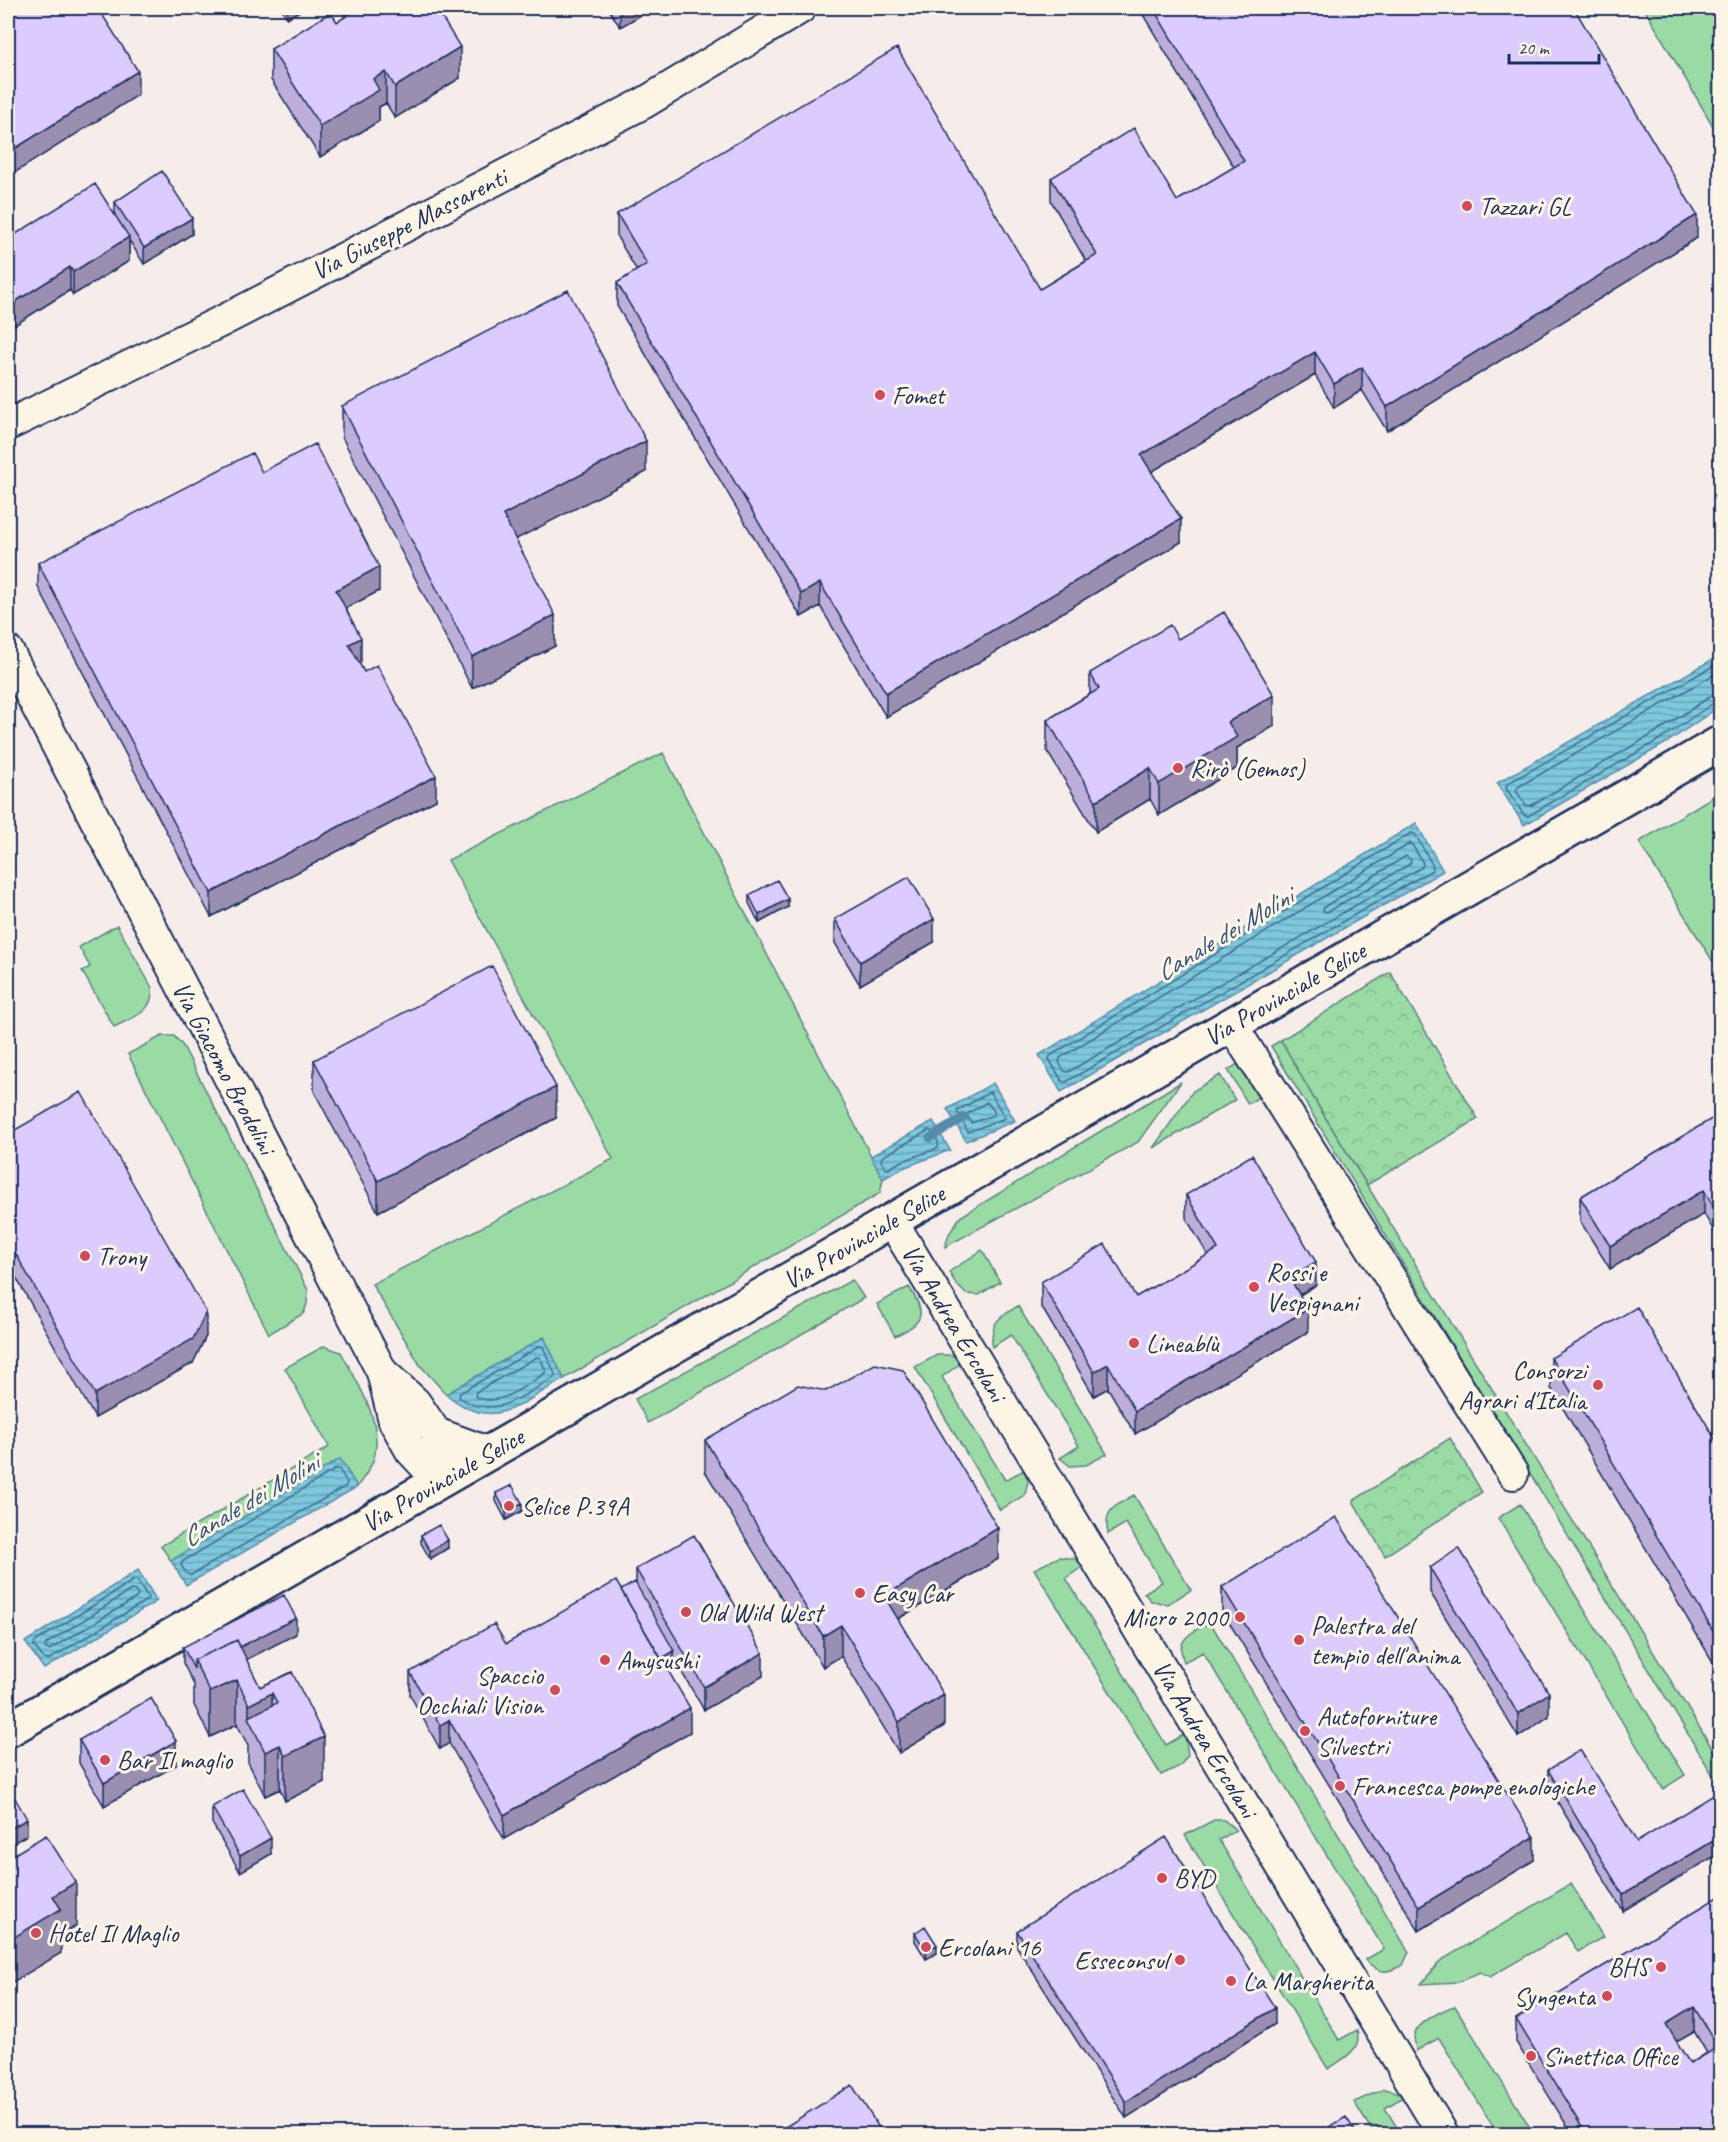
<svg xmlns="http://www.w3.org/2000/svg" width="1728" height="2142" font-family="Caveat,sans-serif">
<defs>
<pattern id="park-crowns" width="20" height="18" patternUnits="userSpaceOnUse" patternTransform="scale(1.5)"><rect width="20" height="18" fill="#9adaa4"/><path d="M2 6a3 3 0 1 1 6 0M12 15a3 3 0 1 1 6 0" fill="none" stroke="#84bb90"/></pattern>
<pattern id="water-rules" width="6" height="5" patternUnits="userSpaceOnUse" patternTransform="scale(1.5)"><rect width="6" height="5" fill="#7dc8dc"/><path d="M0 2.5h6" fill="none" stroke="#66a3b6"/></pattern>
</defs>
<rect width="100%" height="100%" fill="#f6edea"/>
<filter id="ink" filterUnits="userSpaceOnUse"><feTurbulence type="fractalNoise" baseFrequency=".0167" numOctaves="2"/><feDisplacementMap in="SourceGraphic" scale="12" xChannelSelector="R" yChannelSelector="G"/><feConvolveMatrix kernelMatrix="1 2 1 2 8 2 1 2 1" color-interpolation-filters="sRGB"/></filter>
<g filter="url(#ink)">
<path fill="#9adaa4" stroke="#5a8481" stroke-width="1.5" d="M1644,8H1720V138Z
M663,753L883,1179L880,1193L564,1379L544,1337L446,1394L420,1365L372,1284L613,1159L448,860Z
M1720,792V962L1715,965L1639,842Z
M117,925L152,988C154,1013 133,1017 114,1027L82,971L90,967L79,947Z
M162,1036H174L183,1046L308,1290L307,1304L304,1313L269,1334L128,1054Z
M1281,1040L1316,1102L1720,1761V1787L1271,1046Z
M1241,1062L1262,1095L1248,1104L1228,1070Z
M1220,1075L1235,1100L1153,1148L1193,1091Z
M1181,1082L1138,1142L945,1247L949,1234L960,1217Z
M982,1250L1000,1282L979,1295L966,1294L956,1284L949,1272Z
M852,1280L864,1298L648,1423L635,1399Z
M909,1287C927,1315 924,1322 895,1336L877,1304Z
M1018,1306L1107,1454L1086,1465L1070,1466L1060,1458L1079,1446L1011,1335L992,1347C991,1321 997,1319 1018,1306Z
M324,1346L341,1352C357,1383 384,1421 374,1458C371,1469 363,1478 357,1487L340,1459L171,1561L161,1546L329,1447L285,1368Z
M937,1355H952L961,1363L942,1377L1005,1480L1024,1470L1028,1481L1025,1495L1000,1510L915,1367Z
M1134,1495L1191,1590L1168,1604L1151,1601L1144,1593L1162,1582L1126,1523L1108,1534C1103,1509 1115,1506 1134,1495Z
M1520,1504L1685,1775L1663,1789L1498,1518Z
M1059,1557L1076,1559L1084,1566L1066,1578L1166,1745L1185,1734L1188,1755L1180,1766L1161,1775L1034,1569Z
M1210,1622L1409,1952L1403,1965C1385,1974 1380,1974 1365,1960L1384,1949L1203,1652L1184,1662C1174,1639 1192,1632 1210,1622Z
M1214,1820H1224L1236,1830L1219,1840L1339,2040L1357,2030C1363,2050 1343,2059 1328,2069L1185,1835Z
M1571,1884L1603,1937L1578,1952L1566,1933L1490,1977L1480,1972L1458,1982L1421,1984L1440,1961Z
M1455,2006L1534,2134H1498L1439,2038L1416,2051C1416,2047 1414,2041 1414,2036C1416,2023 1444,2009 1455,2006Z
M1384,2089L1394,2091L1403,2097L1385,2108L1401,2134H1374L1354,2102Z"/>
<path fill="url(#park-crowns)" stroke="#5a8481" stroke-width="1.5" d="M1390,972L1478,1119L1367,1185L1316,1102L1281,1040Z
M1450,1438L1482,1492L1385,1556L1353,1501Z"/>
<path fill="url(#water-rules)" stroke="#568baa" stroke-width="1.5" d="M1720,655V706L1666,743L1524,825L1497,783Z
M1416,823L1443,871L1061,1092L1039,1055Z
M993,1083L1015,1121L966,1141L947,1109Z
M933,1121L950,1150L903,1168L883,1179L871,1156Z
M544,1337L564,1379C519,1404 493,1434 446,1394Z
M340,1459L357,1487L186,1585L171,1561Z
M138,1570L157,1601L44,1669L25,1642Z"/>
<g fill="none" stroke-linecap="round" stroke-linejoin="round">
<path stroke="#426c90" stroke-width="1.5" d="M1720,662L1507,784L1506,788L1524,815L1528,816L1662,738L1715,702L1720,701
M1720,671L1518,787L1516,791L1526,805L1530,806L1658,731L1711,696L1720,694
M1411,833L1415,834L1433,866L1432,870L1066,1082L1062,1081L1049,1059L1050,1056Z
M1411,843L1423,863L1422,867L1068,1072L1064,1071L1059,1062L1060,1058Z
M1406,856L1411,860L1410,864L1327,912L1323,911L1324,907Z
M990,1092L1005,1118L968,1132L957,1111Z
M987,1102L994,1111V1115L971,1123L967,1114Z
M929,1130C934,1132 940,1143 938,1148L900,1162L888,1169L885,1168L881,1160L882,1157Z
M540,1346L543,1347L555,1374L554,1378C522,1395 494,1422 459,1397L460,1393Z
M537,1357L540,1358L546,1371L544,1374C526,1385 496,1410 475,1396L476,1392Z
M336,1469H339L347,1483L346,1486L191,1575L187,1574L181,1565L182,1562Z
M134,1580H137L148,1597L147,1600L48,1660L44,1659L34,1646L35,1642Z
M131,1590L135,1591L138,1595L136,1598L49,1650L45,1648L46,1644Z"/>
<path stroke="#568baa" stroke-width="9" d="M930,1138L964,1117"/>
<defs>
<path id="minor" d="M8,425L224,320L644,103L801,8
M8,651L382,1372L394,1421L411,1451L440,1482
M1232,1025L1513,1474
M892,1221L1443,2134
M382,1372L415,1402L436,1433L445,1479
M436,1433L490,1453"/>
<path id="major" d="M8,1730L1720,743"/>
</defs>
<use href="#minor" stroke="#1b2f5e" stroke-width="34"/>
<use href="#major" stroke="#1b2f5e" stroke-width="38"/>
<use href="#minor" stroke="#fcf5e5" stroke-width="30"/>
<use href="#major" stroke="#fcf5e5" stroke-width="33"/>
</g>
<path fill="#bdafda" stroke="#1b2f5e" stroke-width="1.5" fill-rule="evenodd" d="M281,8H305L287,18Z
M344,8H436L460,78L395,118L386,103L379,107V121L320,157L271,80V49L337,22L344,18Z
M608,8H653L620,27Z
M1139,8H1574L1697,238L1387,431L1362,390L1334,408L1315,375L1151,472L1181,542L886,717L820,606L801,617L617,306V283L637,271L617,237V214L1040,289L1086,261L1051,201V178L1177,201L1234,167Z
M115,202L192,234L144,264L129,240V261L73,295L70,290L10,328L8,325V239L115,215Z
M342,406L646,472L515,539L555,646L472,688L342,437Z
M262,472L379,591L346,608L361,662L359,663L436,800L211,917L38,587V563Z
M1178,639L1274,726L1237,748V768L1159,815L1150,799L1096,832L1047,751V720L1090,694V673Z
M749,895L788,907L759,923L749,903Z
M835,919L934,942L860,985L835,943Z
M314,1060L556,1118L378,1212L314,1091Z
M1720,1114V1242L1704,1214L1610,1269L1580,1221V1197Z
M8,1134L206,1336L193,1363L95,1418L8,1263Z
M1186,1195L1316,1285L1300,1295L1308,1332L1135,1434L1108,1388L1094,1396L1041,1306V1282L1136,1297L1208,1255L1186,1218Z
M1551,1358L1720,1447V1674L1551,1388Z
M826,1391L998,1559L898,1619L944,1726L899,1753L841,1656L823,1667L705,1471V1440Z
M496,1493L522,1511L506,1520L496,1501Z
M421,1535L448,1548L430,1559L421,1543Z
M1430,1568L1549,1716L1518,1737L1430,1592Z
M636,1569L763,1676L704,1710L674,1659L665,1665L690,1732L504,1839L449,1743L440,1749L410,1695V1672L506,1644L636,1584Z
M1222,1587L1534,1860L1419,1931L1222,1611Z
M296,1634L246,1659L260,1687L292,1672L324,1782L285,1801L280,1789L265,1796L248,1762V1746L237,1724L210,1737L194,1705V1685L183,1663V1647Z
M79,1740L176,1765L104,1806L79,1763Z
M1548,1770L1637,1842L1623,1911L1548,1786Z
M212,1807L271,1854L240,1872L212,1823Z
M1720,1896V2134H1572L1516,2042V2019ZM1694,2031L1707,2053L1690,2064L1676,2041Z
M1017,1931L1275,2024L1126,2118L1017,1947Z
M915,1933L937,1953L926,1959L915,1941Z"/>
<path fill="#9a8eb1" stroke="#1b2f5e" stroke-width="1.5" d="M287,8H305L287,18Z
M620,8H653L620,27Z
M460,47V78L395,118V87Z
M138,71V95L8,177V153Z
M386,72V103L379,107V121L320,157V126L373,79Z
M1697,215V238L1387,431V407Z
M192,218V234L144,264V248Z
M129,237V261L73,295V272Z
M70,267V290L10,328V305Z
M1315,352V375L1141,478V455Z
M1362,367V390L1334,408V384Z
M646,441V472L503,546V515Z
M1181,519V542L886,717V693Z
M379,567V591L336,613V590Z
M820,583V606L801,617V594Z
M555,615V646L472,688V657Z
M361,638V662L349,668V644Z
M1274,695V726L1237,748V768L1159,815V784L1228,722Z
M1150,768V799L1096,832V801Z
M436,776V800L211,917V893Z
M788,899V907L759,923V915Z
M934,919V942L860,985V962Z
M556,1087V1118L378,1212V1181Z
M1704,1190V1214L1610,1269V1246Z
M1316,1262V1285L1289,1301V1277Z
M1308,1309V1332L1135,1434V1411Z
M206,1312V1336L193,1363L95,1418V1394Z
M1108,1364V1388L1094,1396V1372Z
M522,1503V1511L506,1520V1512Z
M998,1528V1559L884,1627V1596Z
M448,1540V1548L430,1559V1551Z
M296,1618V1634L205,1681L198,1668Z
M841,1625V1656L823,1667V1636Z
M674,1651V1659L655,1670V1662Z
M763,1653V1676L704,1710V1687Z
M237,1680V1724L210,1737V1692Z
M272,1693V1738L249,1720V1705Z
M1549,1693V1716L1518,1737V1714Z
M944,1695V1726L899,1753V1722Z
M690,1708V1732L504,1839V1815Z
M449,1720V1743L440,1749V1725Z
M324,1737V1782L285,1801V1756Z
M176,1741V1765L104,1806V1783Z
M280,1745V1789L265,1796V1752Z
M27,1819V1835L8,1846V1830Z
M1534,1837V1860L1419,1931V1907Z
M1720,1837V1853L1623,1911V1895Z
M271,1838V1854L240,1872V1856Z
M76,1882V1926L61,1935V1953L8,1985V1941L53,1896Z
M937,1945V1953L926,1959V1951Z
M1694,2007V2031L1666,2047V2024Z
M1275,2008V2024L1126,2118V2102Z"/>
<path fill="#dccbfd" stroke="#1b2f5e" stroke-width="1.5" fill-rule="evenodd" d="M13,8H98L138,71L8,153V11Z
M347,8H436L460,47L395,87L386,72L373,79L379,90L320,126L271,49L331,12L337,22L350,14Z
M1153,8H1574L1697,215L1387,407L1362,367L1334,384L1315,352L1141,455L1181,519L886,693L820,583L801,594L617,283L647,264L617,214L897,48L1040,289L1097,255L1051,178L1134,128L1177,201L1244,161Z
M162,171L192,218L144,248L115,202Z
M95,184L129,237L73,272L70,267L10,305L8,301V239Z
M568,290L646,441L503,515L555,615L472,657L342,406Z
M315,444L379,567L336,590L361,638L349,644L364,672L377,665L436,776L211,893L38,563L252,453L262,472Z
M1224,612L1274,695L1228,722L1237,737L1159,784L1150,768L1096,801L1047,720L1099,689L1090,673L1170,625L1178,639Z
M909,877L934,919L860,962L835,919Z
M777,880L788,899L759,915L749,895Z
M492,966L556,1087L378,1181L314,1060Z
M81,1092L206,1312L193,1339L95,1394L8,1240V1134Z
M1720,1114V1218L1704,1190L1610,1246L1580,1197Z
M1252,1155L1316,1262L1289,1277L1308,1309L1135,1411L1108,1364L1094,1372L1041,1282L1105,1244L1136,1297L1218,1249L1186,1195Z
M1637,1307L1720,1447V1643L1551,1358Z
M875,1364L903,1370L998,1528L884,1596L944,1695L899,1722L841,1625L823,1636L705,1440L798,1385L826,1391Z
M512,1485L522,1503L506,1512L496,1493Z
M1336,1517L1534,1837L1419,1907L1222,1587Z
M439,1525L448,1540L430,1551L421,1535Z
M694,1535L763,1653L704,1687L636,1569Z
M1459,1548L1549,1693L1518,1714L1430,1568Z
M616,1581L690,1708L504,1815L449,1720L440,1725L410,1672L494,1624L506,1644Z
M635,1582L674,1651L661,1659L621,1590Z
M284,1595L296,1618L240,1647L237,1640L194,1660V1669L183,1647Z
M237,1640L260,1687L292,1672L324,1737L285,1756L280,1745L265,1752L248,1717L277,1703L272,1693L249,1705L237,1680L210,1692L194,1660Z
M151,1698L176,1741L104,1783L79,1740Z
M1580,1750L1637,1842L1720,1791V1837L1623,1895L1548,1770Z
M8,1786L27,1819L8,1830Z
M243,1789L271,1838L240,1856L212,1807Z
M46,1835L76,1882L53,1896L61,1909L8,1941V1858Z
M1166,1837L1275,2008L1126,2102L1017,1931Z
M1720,1896V2134H1586L1516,2019ZM1694,2007L1718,2047L1690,2064L1666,2024Z
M925,1926L937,1945L926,1951L915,1933Z
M852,2085L883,2134H774Z
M1346,2117L1357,2134H1318Z"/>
</g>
<g fill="#d1495b" stroke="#fcf5e5" stroke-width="2">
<circle cx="1467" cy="206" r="6"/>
<circle cx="880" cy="395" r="6"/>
<circle cx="1178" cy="768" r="6"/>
<circle cx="85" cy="1256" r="6"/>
<circle cx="1254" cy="1287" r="6"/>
<circle cx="1134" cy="1343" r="6"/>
<circle cx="1598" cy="1385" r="6"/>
<circle cx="509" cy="1506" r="6"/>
<circle cx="860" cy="1593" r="6"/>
<circle cx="686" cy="1612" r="6"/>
<circle cx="1240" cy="1617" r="6"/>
<circle cx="1299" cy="1640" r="6"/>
<circle cx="605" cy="1660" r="6"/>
<circle cx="555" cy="1690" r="6"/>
<circle cx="1305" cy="1731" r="6"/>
<circle cx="105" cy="1760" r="6"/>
<circle cx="1340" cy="1786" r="6"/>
<circle cx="1162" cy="1878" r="6"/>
<circle cx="36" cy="1933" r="6"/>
<circle cx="926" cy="1947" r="6"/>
<circle cx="1180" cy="1960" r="6"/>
<circle cx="1661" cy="1967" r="6"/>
<circle cx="1231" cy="1981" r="6"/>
<circle cx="1607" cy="1996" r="6"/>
<circle cx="1531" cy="2056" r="6"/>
</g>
<g text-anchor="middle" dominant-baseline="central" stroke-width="6" stroke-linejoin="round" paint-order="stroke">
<g font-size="26" fill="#1b2f5e" stroke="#fcf5e5" text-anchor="start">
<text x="1479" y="206">Tazzari GL</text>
<text x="892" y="395">Fomet</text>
<text x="1190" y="768">Rirò (Gemos)</text>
<text x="97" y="1256">Trony</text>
<text x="1266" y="1272">Rossi e<tspan x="1266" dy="30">Vespignani</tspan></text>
<text x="1146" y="1343">Lineablù</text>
<text x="1586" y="1370" text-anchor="end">Consorzi<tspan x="1586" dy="30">Agrari d'Italia</tspan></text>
<text x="521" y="1506">Selice P.39A</text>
<text x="872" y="1593">Easy Car</text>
<text x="698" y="1612">Old Wild West</text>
<text x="1228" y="1617" text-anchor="end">Micro 2000</text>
<text x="1311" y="1625">Palestra del<tspan x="1311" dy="30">tempio dell'anima</tspan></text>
<text x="617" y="1660">Amysushi</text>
<text x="543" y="1675" text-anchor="end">Spaccio<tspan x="543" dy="30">Occhiali Vision</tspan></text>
<text x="1317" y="1716">Autoforniture<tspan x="1317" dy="30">Silvestri</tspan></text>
<text x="117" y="1760">Bar Il maglio</text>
<text x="1352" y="1786">Francesca pompe enologiche</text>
<text x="1174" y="1878">BYD</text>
<text x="48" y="1933">Hotel Il Maglio</text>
<text x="938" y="1947">Ercolani 16</text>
<text x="1168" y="1960" text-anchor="end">Esseconsul</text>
<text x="1649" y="1967" text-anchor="end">BHS</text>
<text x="1243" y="1981">La Margherita</text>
<text x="1595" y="1996" text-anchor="end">Syngenta</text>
<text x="1543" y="2056">Sinettica Office</text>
</g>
<g font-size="26" fill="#1b2f5e" stroke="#fcf5e5">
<text transform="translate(409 224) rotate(-27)">Via Giuseppe Massarenti</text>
<text transform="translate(1285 994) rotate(-30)">Via Provinciale Selice</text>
<text transform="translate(224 1068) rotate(62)">Via Giacomo Brodolini</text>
<text transform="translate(864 1237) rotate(-30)">Via Provinciale Selice</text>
<text transform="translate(954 1323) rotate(59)">Via Andrea Ercolani</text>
<text transform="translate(443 1480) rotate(-30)">Via Provinciale Selice</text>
<text transform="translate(1205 1739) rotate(59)">Via Andrea Ercolani</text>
</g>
<g font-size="27" font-style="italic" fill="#34557e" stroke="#fcf5e5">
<text transform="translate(1224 934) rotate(-31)">Canale dei Molini</text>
<text transform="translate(250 1500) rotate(-31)">Canale dei Molini</text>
</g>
</g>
<rect width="1728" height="2142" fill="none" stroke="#fcf5e5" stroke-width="30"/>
<rect x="15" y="15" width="1698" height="2112" fill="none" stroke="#1b2f5e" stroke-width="2" filter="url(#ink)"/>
<path d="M1509 54v9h90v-9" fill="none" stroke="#1b2f5e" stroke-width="3"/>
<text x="1518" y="54" font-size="18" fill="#1b2f5e" stroke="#fcf5e5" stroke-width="4.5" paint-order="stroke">20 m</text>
</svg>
